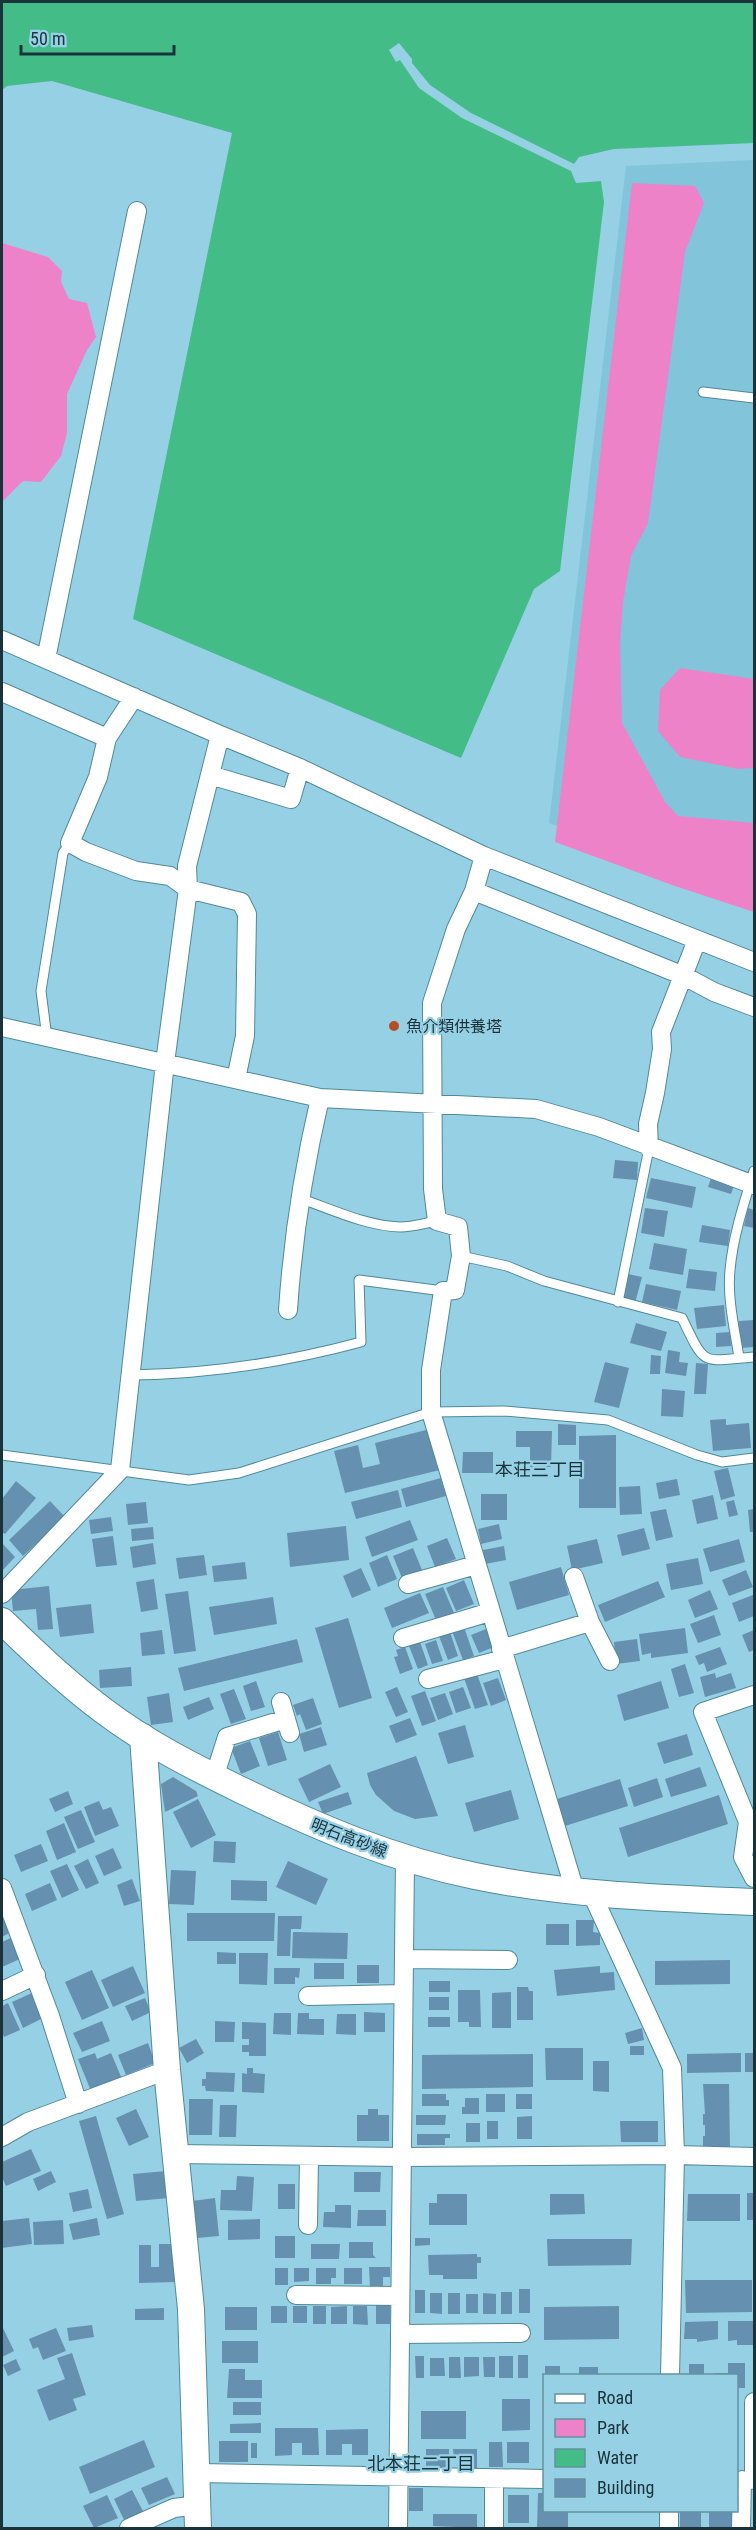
<svg xmlns="http://www.w3.org/2000/svg" width="756" height="2530" font-family="'Roboto Condensed','Noto Sans JP',sans-serif">
<rect width="100%" height="100%" fill="#96d0e4"/>
<path fill="#82c4da" d="M754,160V896L549,823L626,166Z"/>
<path fill="#ed82c9" d="M632,183L695,186L704,203L685,252L648,523L631,556L623,602L620,643L622,723L665,802L678,816L754,823V912L672,885L555,842Z
M2,243L48,257L62,271L61,282L69,299L87,303L96,337L87,350L67,394V433L61,456L41,482L23,481L2,502Z
M680,668L754,679V768L738,769L680,757L658,731L660,690Z"/>
<path fill="#44bc88" d="M2,2H754V143L614,149L579,157L574,164L471,113L430,85L412,63V59L399,43L389,50L396,62L400,60L419,88L462,118L571,171L576,183L601,181L604,202L560,571L534,589L461,758L133,619L232,133L52,81L7,86L2,90Z"/>
<path fill="#6690af" d="M615,1160L638,1162L637,1180L613,1178Z
M712,1175L735,1183L731,1194L708,1187Z
M651,1178L696,1187L692,1208L646,1198Z
M645,1208L668,1211L664,1237L641,1233Z
M748,1208L754,1210V1228L744,1226Z
M702,1225L730,1230L728,1246L699,1242Z
M654,1243L687,1249L683,1275L649,1269Z
M689,1269L717,1272L715,1291L686,1288Z
M628,1274L642,1277L635,1303L622,1299Z
M646,1284L681,1291L677,1310L642,1302Z
M724,1305L726,1326L697,1329L694,1308Z
M754,1320V1347L740,1348L739,1321Z
M636,1323L667,1332L661,1351L630,1343Z
M730,1332L731,1346L716,1347V1333Z
M668,1350L680,1352L679,1362L688,1363L686,1376L665,1373Z
M651,1355L661,1356L660,1374H650Z
M605,1362L629,1368L619,1408L594,1402Z
M696,1363L708,1364L706,1394H694Z
M662,1389L685,1391L683,1417L661,1416Z
M726,1419V1425L749,1423L751,1448L713,1451L710,1420Z
M558,1424L576,1425V1445H558Z
M430,1429L440,1470L345,1493L334,1451L358,1445L363,1468L380,1464L375,1443Z
M516,1431H552L551,1467H530V1447H516Z
M616,1435V1508H579V1436Z
M463,1452H493V1473H462Z
M728,1468L735,1496L721,1500L714,1471Z
M441,1478L446,1496L406,1507L401,1489Z
M677,1479L680,1495L659,1499L656,1483Z
M16,1481L36,1498L5,1534L2,1532V1499Z
M640,1486L642,1514L620,1515L619,1487Z
M398,1490L402,1507L356,1519L351,1502Z
M481,1494H507V1520H481Z
M713,1495L718,1519L697,1524L692,1500Z
M734,1500L738,1515L729,1517L726,1502Z
M50,1501L65,1517L23,1556L9,1540Z
M146,1502L148,1523L128,1525L126,1504Z
M666,1509L673,1537L656,1541L650,1512Z
M754,1509V1532H750L748,1510Z
M111,1517L113,1531L91,1534L89,1520Z
M410,1520L418,1540L372,1557L365,1537Z
M499,1524L502,1539L481,1544L478,1529Z
M346,1526L349,1560L290,1567L287,1533Z
M153,1527L154,1539L132,1541L131,1529Z
M644,1528L650,1549L622,1556L617,1535Z
M113,1536L117,1565L96,1567L92,1539Z
M447,1538L456,1559L435,1567L427,1546Z
M597,1539L603,1563L572,1570L567,1546Z
M739,1539L745,1562L710,1572L703,1549Z
M2,1543L15,1557L2,1571Z
M153,1543L156,1564L133,1568L130,1547Z
M504,1546L506,1560L485,1564L483,1550Z
M413,1548L422,1570L402,1578L393,1556Z
M204,1555L207,1575L179,1579L176,1558Z
M387,1555L397,1579L378,1587L369,1563Z
M698,1558L703,1584L671,1590L666,1564Z
M245,1562L247,1579L214,1582L212,1566Z
M561,1567L569,1595L517,1610L509,1582Z
M361,1568L371,1590L352,1598L343,1576Z
M746,1570L753,1587L729,1596L722,1580Z
M154,1579L158,1609L141,1612L136,1582Z
M464,1580L474,1604L456,1611L446,1588Z
M658,1581L665,1597L605,1622L598,1605Z
M49,1586L53,1629L38,1630L36,1609L13,1611L11,1590Z
M443,1587L454,1613L436,1620L425,1594Z
M710,1590L718,1609L695,1618L688,1600Z
M188,1591L196,1651L174,1654L165,1594Z
M420,1593L429,1613L392,1628L384,1608Z
M753,1595L754,1616L739,1622L732,1603Z
M273,1597L277,1624L214,1635L209,1607Z
M91,1604L94,1633L60,1637L56,1608Z
M714,1615L721,1635L698,1643L690,1624Z
M348,1618L372,1698L339,1708L315,1628Z
M464,1627L474,1656L463,1660L452,1631Z
M685,1628L688,1653L651,1658V1653L642,1655L639,1634Z
M486,1629L494,1647L479,1653L471,1635Z
M162,1630L165,1654L142,1656L140,1633Z
M754,1630V1650L749,1652L742,1635Z
M450,1632L458,1656L448,1660L439,1636Z
M297,1639L303,1662L184,1691L178,1668Z
M637,1639L640,1661L616,1664L614,1642Z
M436,1640L443,1661L432,1664L425,1644Z
M420,1642L428,1665L418,1669L409,1646Z
M405,1647L413,1669L400,1674L394,1657L398,1656L396,1650Z
M720,1647L727,1664L707,1672L704,1663L699,1665L695,1656Z
M685,1664L694,1693L679,1697L671,1669Z
M131,1667L132,1686L100,1688L99,1670Z
M715,1673L716,1678L731,1673L736,1688L705,1697L700,1677Z
M477,1674L488,1705L475,1709L464,1678Z
M498,1678L506,1700L491,1706L483,1683Z
M256,1681L265,1707L251,1711L243,1686Z
M661,1681L669,1708L624,1721L617,1695Z
M397,1687L408,1712L396,1717L385,1692Z
M463,1687L471,1708L456,1713L449,1692Z
M234,1689L246,1719L231,1724L220,1694Z
M425,1691L436,1721L422,1726L411,1696Z
M169,1693L173,1722L151,1725L147,1697Z
M445,1693L453,1714L438,1720L430,1698Z
M209,1697L214,1709L188,1720L183,1707Z
M313,1698L322,1724L306,1730L300,1714L297,1716L293,1705Z
M410,1718L417,1735L396,1743L389,1726Z
M465,1725L474,1757L448,1764L438,1733Z
M321,1727L327,1745L304,1752L299,1734Z
M278,1732L287,1760L268,1766L259,1738Z
M687,1734L693,1755L664,1764L657,1743Z
M250,1741L260,1766L241,1774L231,1748Z
M416,1756L438,1816L415,1819L394,1811L376,1795L370,1785L367,1773Z
M330,1764L341,1787L309,1802L298,1779Z
M700,1767L707,1786L671,1797L665,1779Z
M173,1777L196,1791L198,1796L165,1812L161,1784Z
M657,1778L663,1797L634,1807L628,1788Z
M620,1779L628,1806L565,1826L557,1799Z
M511,1790L519,1819L474,1832L465,1803Z
M68,1791L73,1804L55,1812L49,1799Z
M348,1792L352,1804L323,1814L318,1802Z
M719,1795L728,1824L628,1857L619,1828Z
M198,1799L216,1835L191,1848L173,1812Z
M99,1801L103,1810L111,1807L119,1826L95,1836L84,1807Z
M81,1810L95,1842L78,1849L64,1817Z
M64,1823L76,1852L57,1860L46,1831Z
M214,1841L236,1842L235,1863L213,1862Z
M41,1844L48,1861L21,1872L14,1855Z
M113,1848L122,1868L104,1876L95,1856Z
M88,1859L99,1883L86,1889L74,1866Z
M288,1861L328,1879L316,1905L276,1887Z
M67,1864L79,1890L62,1898L50,1871Z
M171,1870L196,1871L194,1905L169,1904Z
M132,1879L140,1901L124,1906L117,1885Z
M231,1880L267,1881V1901L231,1900Z
M50,1883L57,1900L32,1911L25,1894Z
M2,1905L13,1931L2,1937Z
M187,1913H275L274,1941H187Z
M278,1916H302L301,1929H291L290,1956H277Z
M576,1920H594L593,1932L600,1933V1945L576,1946Z
M546,1924H569V1945H546Z
M293,1932L348,1933L347,1959L292,1958Z
M13,1937L22,1958L2,1967V1942Z
M217,1952L236,1953V1964H217Z
M239,1953H268L267,1985L239,1984Z
M730,1960V1984L655,1985V1961Z
M314,1963H344V1979H314Z
M357,1965H379V1983H357Z
M133,1966L145,1993L113,2007L101,1980Z
M600,1966V1973L614,1972L615,1990L557,1996L554,1970Z
M274,1968H300L299,1978L295,1977V1984H274Z
M92,1970L109,2008L82,2020L65,1982Z
M429,1981H450V1992H429Z
M517,1987H528L529,1991H533V2020H517Z
M458,1990H480L481,2027H469V2022H458Z
M511,1992V2028H492V1993Z
M32,1993L43,2018L23,2028L12,2002Z
M429,1997H449V2010H429Z
M145,1998L151,2012L132,2021L125,2006Z
M8,2003L20,2030L4,2037L2,2032V2006Z
M364,2012L385,2013V2032H364Z
M274,2013H291V2035L273,2034Z
M298,2013H309V2019H324V2035L297,2034Z
M337,2014H356V2035L336,2034Z
M428,2017H450V2027H428Z
M102,2021L110,2041L82,2052L73,2033Z
M215,2021L235,2022L234,2042H215Z
M242,2022L266,2023V2056H249V2052H242V2045H249V2039H242Z
M642,2028L644,2040L628,2044L625,2033Z
M196,2039L204,2053L187,2063L179,2048Z
M148,2043L155,2063L126,2075L118,2055Z
M630,2046H644V2055H630Z
M545,2048H583V2080H546Z
M95,2053L97,2059L111,2053L122,2079L91,2091L78,2059Z
M741,2053V2072L687,2073V2054Z
M745,2053H754V2072H745Z
M533,2054V2087L422,2089V2055Z
M593,2061H609V2092L593,2091Z
M247,2068H253V2073L265,2074L264,2093L242,2092V2073L247,2074Z
M206,2072L235,2073L234,2092L206,2091L205,2086H202V2079H206Z
M703,2084H729L730,2147H703V2136H705V2125H703V2114H705Z
M422,2094H446V2100H449V2106H422Z
M486,2094H505V2112H486Z
M516,2094H532V2109H516Z
M465,2098H479V2114H462V2107H465Z
M189,2099H213L212,2135H189Z
M220,2105H237L236,2137H219Z
M136,2109L149,2137L129,2146L116,2118Z
M368,2109H378V2115H389V2141H357V2115H368Z
M416,2115H446L445,2125H416Z
M96,2116L124,2214L107,2219L79,2121Z
M532,2116V2139H517V2117Z
M487,2121H498V2139H487Z
M620,2121H658V2142H621Z
M466,2123H480V2142H466Z
M417,2134H450V2138H445V2145H417Z
M31,2149L41,2171L6,2186L2,2177V2162Z
M51,2171L56,2182L38,2191L33,2179Z
M166,2171L169,2198L136,2201L133,2174Z
M354,2172H381L380,2192H354Z
M237,2176L254,2177L252,2211L220,2210L221,2190H236Z
M278,2184H295V2209H278Z
M88,2189L92,2208L73,2212L69,2193Z
M747,2193H754V2220H747Z
M437,2194H467V2225H429V2203H437Z
M550,2194H584L585,2214L550,2215Z
M688,2194H740V2221H687Z
M215,2198L219,2236L197,2238L192,2201Z
M335,2205H351V2228L323,2227L324,2212H335Z
M358,2210H386V2226H357Z
M29,2218L32,2244L2,2248V2221Z
M97,2218L100,2235L73,2240L69,2224Z
M260,2219V2239L228,2240V2220Z
M63,2220L64,2244L34,2245L33,2222Z
M275,2236H295V2258H275Z
M415,2238H430V2245L415,2246Z
M547,2239H632L631,2265L548,2266Z
M349,2242H373V2255L376,2258H349Z
M159,2244H175V2282L139,2283V2245H151V2267H159Z
M311,2244H340L339,2259H311Z
M477,2254V2257H481V2263H477V2279H443V2275H429L428,2255Z
M369,2267H390V2277H383V2286H370Z
M275,2268H288V2285H275Z
M294,2268H309V2281L294,2282Z
M316,2268H336V2278H331V2284H316Z
M344,2268H362V2284H344Z
M685,2280H752V2312L686,2313Z
M519,2289H530V2313H519Z
M415,2290H425V2313H415Z
M501,2292H512V2314H501Z
M430,2293H442V2314L430,2313Z
M448,2293H460V2314H448Z
M483,2293L496,2294V2314H483Z
M466,2294H478V2313H466Z
M376,2305H390V2324H376Z
M271,2306H287V2323H271Z
M293,2306H307V2323H293Z
M313,2306H326V2324H313Z
M347,2306V2324H331V2307Z
M353,2306H367L368,2325L353,2324Z
M619,2306V2339L544,2340V2307Z
M225,2307H257V2330H225Z
M164,2308V2320H135V2309Z
M718,2321V2339L697,2342V2339H684L685,2322Z
M728,2321H754V2345H737V2340L728,2341Z
M92,2325L94,2337L69,2341L67,2328Z
M3,2328L14,2351L2,2357V2329Z
M56,2328L66,2351L43,2360L38,2347L33,2349L29,2339Z
M222,2341H258V2363H222Z
M72,2353L86,2395L73,2399L77,2410L49,2421L37,2390L65,2379L57,2358Z
M518,2355H528V2378H518Z
M415,2356H424V2378H416Z
M499,2356H513V2378H499Z
M449,2357H460L461,2378H449Z
M464,2357H479V2376L464,2377Z
M483,2357H495V2377H484Z
M430,2358H444L445,2376H430Z
M16,2359L21,2370L8,2376L3,2365Z
M728,2363H745V2388H736V2376H715V2373H728Z
M689,2364H704V2376H689Z
M545,2366H560V2376H545Z
M579,2367H598V2376H579Z
M229,2369H245V2380H262V2398H227Z
M502,2399H530V2430L502,2431Z
M233,2402H261V2415H233Z
M421,2411H466V2439H421Z
M261,2423V2433H230V2424Z
M275,2428H318L319,2455H302V2443H292V2455L275,2456Z
M368,2429V2455H352V2444H342V2455H326V2430Z
M144,2440L155,2467L90,2494L79,2467Z
M219,2441H248V2462H219Z
M489,2442H502L503,2467H489Z
M507,2442H529V2463H507Z
M251,2443H257V2458H251Z
M426,2449H449V2467H426Z
M453,2449H477V2468H462V2459H454Z
M167,2477L175,2494L149,2505L141,2488Z
M409,2488H423V2511H409Z
M132,2490L145,2515L126,2524L114,2499Z
M538,2493H544V2510H568V2528H537Z
M107,2495L118,2518L94,2528L83,2506Z
M508,2495H529V2523H508Z
M680,2510L701,2512V2528H680Z
M709,2510H733V2528H709Z
M433,2514H477V2528L433,2526Z"/>
<g fill="none" stroke-linecap="round" stroke-linejoin="round">
<defs>
<path id="lane" d="M703,392L754,398
M47,1038L41,991L63,853L70,843
M299,1198C331,1209 366,1226 400,1227C413,1227 425,1223 437,1221
M461,1256L507,1266L544,1281L682,1318C706,1368 701,1361 754,1357
M618,1302L649,1148
M739,1358C735,1330 727,1299 730,1270C733,1236 744,1203 754,1171
M131,1375C211,1374 283,1363 361,1342L359,1280L443,1291
M2,1455L189,1480L239,1473L431,1412L504,1411L608,1420L697,1455L722,1462L754,1458"/>
<path id="street" d="M2,640L220,735L300,768L484,856L754,962
M46,659L137,211
M2,692L107,738L134,697
M107,738L98,777L70,843L86,852L136,871L170,876L188,889L241,902L247,914L245,1036L236,1079
M210,775L291,799L300,768
M484,856L474,891L456,929L432,1003L433,1189L437,1221L458,1227L461,1256L455,1290L443,1291L431,1370V1412L575,1891
M474,891L684,976L714,992L754,1007
M2,1027L320,1098L536,1109L599,1127L754,1185
M649,1148L648,1124L655,1093L662,1049L661,1032L697,940
M288,1310C293,1235 303,1171 320,1098
M574,1577L590,1622L610,1661
M408,1584L476,1565
M2,1594L120,1470L165,1063L188,889L187,866L220,735
M403,1638L490,1612
M501,1649L590,1622
M428,1679L504,1659
M754,1695L703,1712L748,1822L743,1857L754,1878
M281,1702L290,1733
M214,1778L227,1737L286,1719
M2,1888L50,2016L78,2104
M592,1894L672,2068L675,2155L670,2376
M404,1959L508,1960
M2,1991L36,1975
M308,1996L403,1994
M2,2137L28,2122L167,2070
M175,2154L402,2157L675,2155L754,2157
M308,2225L309,2156
M296,2295L400,2296
M400,2334L521,2333
M754,2402V2480
M198,2473L544,2479
M669,2510V2528
M129,2528L174,2508L198,2505
M398,2528L405,1859
M494,2528V2479
M741,2528L742,2480"/>
<path id="secondary" d="M2,1621C35,1652 67,1684 104,1711C146,1743 194,1767 241,1790C317,1827 392,1859 475,1876C567,1895 661,1898 754,1902
M143,1737L167,2070L191,2309L198,2528"/>
</defs>
<use href="#lane" stroke="#50899b" stroke-width="11"/>
<use href="#street" stroke="#50899b" stroke-width="20"/>
<use href="#secondary" stroke="#50899b" stroke-width="28"/>
<use href="#lane" stroke="#fff" stroke-width="9"/>
<use href="#street" stroke="#fff" stroke-width="18"/>
<use href="#secondary" stroke="#fff" stroke-width="26"/>
</g>
<circle fill="#b34d23" stroke="#96d0e4" stroke-width="2" cx="394" cy="1026" r="6"/>
<g text-anchor="middle" dominant-baseline="central" stroke-width="4.5" stroke-linejoin="round" paint-order="stroke">
<g font-size="16" fill="#1a323a" stroke="#96d0e4" text-anchor="start">
<text x="406" y="1026">魚介類供養塔</text>
</g>
<g font-size="16" fill="#1a323a" stroke="#96d0e4">
<text transform="translate(349 1838) rotate(21)">明石高砂線</text>
</g>
<g font-size="18" fill="#1a323a" stroke="#96d0e4">
<text x="540" y="1469">本荘三丁目</text>
<text x="421" y="2463">北本荘二丁目</text>
</g>
</g>
<rect width="756" height="2530" fill="none" stroke="#1a323a" stroke-width="6"/>
<rect x="543" y="2374" width="195" height="138" fill="#96d0e4" stroke="#6491a0" stroke-width="1.5"/>
<rect x="555" y="2394" width="30" height="9" fill="#ffffff" stroke="#6491a0" stroke-width="1.5"/>
<text x="597" y="2404" font-size="18" fill="#1a323a">Road</text>
<rect x="555" y="2419" width="30" height="18" fill="#ed82c9" stroke="#6491a0" stroke-width="1.5"/>
<text x="597" y="2434" font-size="18" fill="#1a323a">Park</text>
<rect x="555" y="2449" width="30" height="18" fill="#44bc88" stroke="#6491a0" stroke-width="1.5"/>
<text x="597" y="2464" font-size="18" fill="#1a323a">Water</text>
<rect x="555" y="2479" width="30" height="18" fill="#6690af" stroke="#6491a0" stroke-width="1.5"/>
<text x="597" y="2494" font-size="18" fill="#1a323a">Building</text>
<path d="M21 45v9h153v-9" fill="none" stroke="#1a323a" stroke-width="3"/>
<text x="30" y="45" font-size="18" fill="#1a323a" stroke="#96d0e4" stroke-width="4.5" paint-order="stroke">50 m</text>
</svg>
